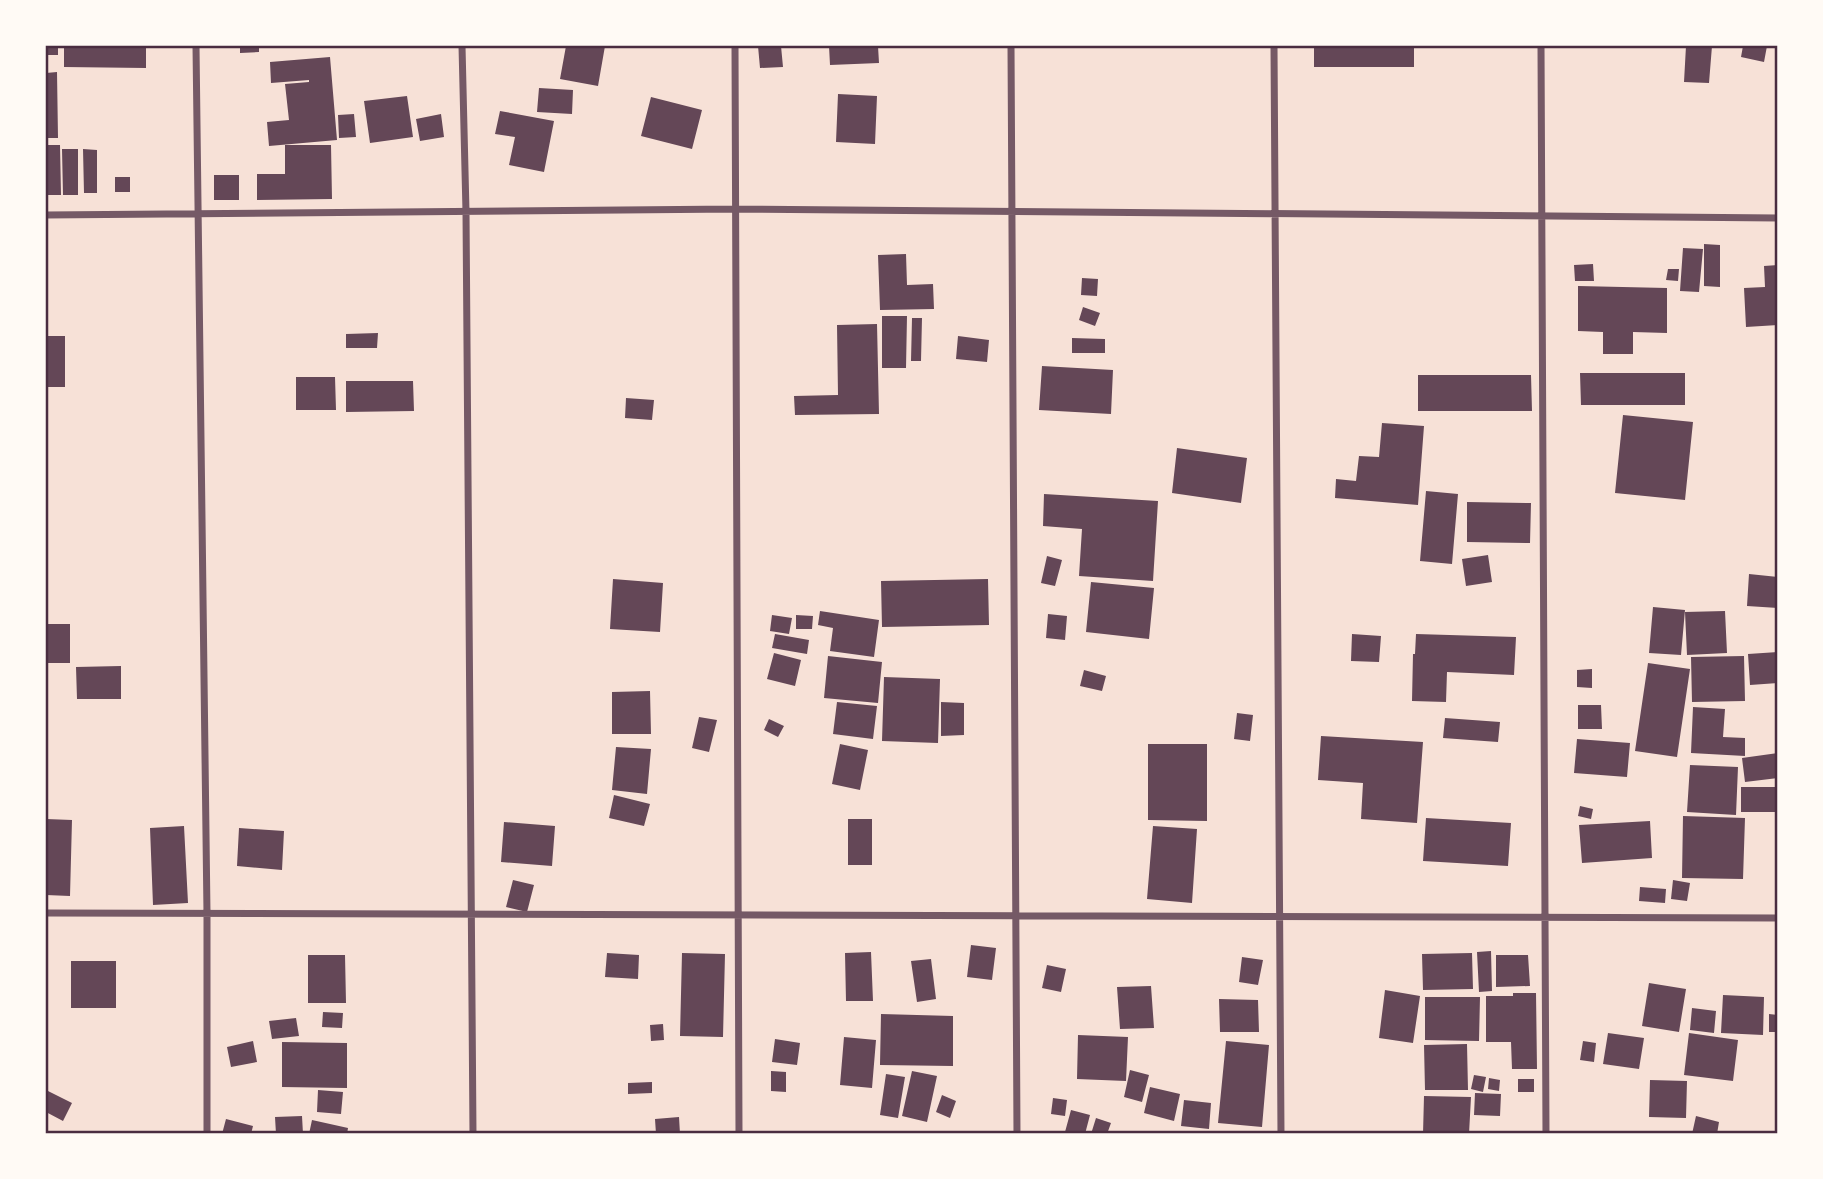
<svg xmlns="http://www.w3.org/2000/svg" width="1823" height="1179" font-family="Figtree,sans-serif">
<rect width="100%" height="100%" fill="#f7e1d7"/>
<path fill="#644757" d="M46,46H58V55H46Z
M64,46H146V68L64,67Z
M240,46H259V52L240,53Z
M566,46H605L598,86L560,79Z
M758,46H781L783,67L760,68Z
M829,46H878L879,63L830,65Z
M1314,46H1414V67H1314Z
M1686,46H1712L1709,83L1684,82Z
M1743,46H1767L1764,62L1741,57Z
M330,57L337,140L269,146L267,122L289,120L285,84L309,82V80L271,83L270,62Z
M57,72L58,138H46V73Z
M539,88L573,90L572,114L537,112Z
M838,94L877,96L875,144L836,142Z
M407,96L413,137L370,143L364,101Z
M651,97L702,110L692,149L641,136Z
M500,111L554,121L544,172L509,165L515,137L495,134Z
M354,114L356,137L339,138L338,115Z
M441,114L444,137L420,141L416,119Z
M46,145H60L61,195H46Z
M285,145H331L332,199L257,200V174H285Z
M62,149H78V195H63Z
M83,149L97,150V193H84Z
M214,175H239V200H214Z
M115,177H130V192H115Z
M1704,244L1720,245V287L1704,286Z
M1683,248L1703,249L1699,292L1680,291Z
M906,254L907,285L933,284L934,309L880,310L878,255Z
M1593,264L1594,281H1575L1574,265Z
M1778,265V325L1746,327L1744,288L1765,287L1764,266Z
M1668,269H1679L1678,281L1666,280Z
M1082,278L1098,279L1097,296L1081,295Z
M1578,286L1667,288V333L1633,332V354H1603V332L1578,331Z
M1083,307L1100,313L1095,326L1079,320Z
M882,316H907L906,368H882Z
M912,318H922L921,361H911Z
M877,324L879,414L795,415L794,396L838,395L837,325Z
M378,333L377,348H346V334Z
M46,336H65V387H46Z
M958,336L989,340L987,362L956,359Z
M1072,338L1105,339V353H1072Z
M1042,366L1113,370L1111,414L1039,410Z
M1580,373H1685V405H1581Z
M1418,375H1531L1532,411H1418Z
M296,377H335L336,410H296Z
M346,381H413L414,411L346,412Z
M626,398L654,400L652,420L625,418Z
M1623,415L1693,422L1685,500L1615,493Z
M1382,423L1424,426L1418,505L1335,498L1336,479L1356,481L1359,456L1379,457Z
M1177,448L1247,458L1241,503L1172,493Z
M1426,491L1458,494L1452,564L1420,561Z
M1044,494L1158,501L1153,581L1079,576L1082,529L1043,526Z
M1467,502L1531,503L1530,543L1467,542Z
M1488,555L1492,582L1466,586L1462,559Z
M1047,556L1062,560L1055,586L1041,583Z
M1749,574L1778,577V608L1747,606Z
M613,579L663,583L660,632L610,629Z
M988,579L989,625L882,627L881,581Z
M1091,582L1154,588L1149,639L1086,632Z
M1653,607L1685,610L1681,655L1649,653Z
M820,611L879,620L874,657L830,651L833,628L818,625Z
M1725,611L1727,653L1687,655L1685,612Z
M1048,614L1067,616L1065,640L1046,638Z
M772,615L792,618L789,634L770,631Z
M796,615L813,616L812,629H796Z
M46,624H70V663H46Z
M775,634L809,640L807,654L772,648Z
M1352,634L1381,636L1379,662L1351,661Z
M1416,634L1516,637L1514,675L1447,672L1446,702L1412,701L1413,654H1415Z
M1778,652V683L1750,685L1748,654Z
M774,653L801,660L795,686L767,679Z
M828,656L882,662L878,703L824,698Z
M1744,656L1745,701L1692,702L1691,657Z
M1648,663L1690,669L1677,757L1635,751Z
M121,666V699H77L76,667Z
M1592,669V688L1577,687V670Z
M1084,670L1106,676L1102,691L1080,686Z
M884,677L940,679L938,743L882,741Z
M650,691L651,734H612V692Z
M837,702L877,706L873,739L833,734Z
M941,702L964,703V735L941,736Z
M1578,705H1601L1602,729H1578Z
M1693,707L1725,709L1723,737L1745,738V756L1691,753Z
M1237,713L1253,715L1250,741L1234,739Z
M699,717L717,720L709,752L692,748Z
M1445,718L1500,722L1498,742L1443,738Z
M769,719L784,726L778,737L764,730Z
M1321,736L1423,742L1417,823L1361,819L1363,783L1318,780Z
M1577,739L1630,743L1627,777L1574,773Z
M840,744L868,750L860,790L832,784Z
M1148,744H1207V821L1148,820Z
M616,747L651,749L647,794L612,790Z
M1778,753V778L1745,782L1742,758Z
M1690,765L1738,767L1736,815L1687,812Z
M1741,787H1778V812H1741Z
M614,795L650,804L644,826L609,818Z
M1580,806L1593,809L1591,819L1578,816Z
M1683,816L1745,818L1743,879L1682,878Z
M1426,818L1511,823L1508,866L1423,861Z
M46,819L72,820L70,896L46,895Z
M848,819H872V865H848Z
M1650,821L1652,858L1582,863L1579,825Z
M504,822L555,826L552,866L501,862Z
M184,826L188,903L153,905L150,828Z
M1153,826L1197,829L1192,903L1147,899Z
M239,828L284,831L282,870L237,866Z
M513,880L534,885L527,912L506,907Z
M1673,880L1690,883L1687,901L1671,899Z
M1640,887L1666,889L1665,903L1639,901Z
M971,945L996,948L992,980L967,977Z
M1491,951L1492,991L1479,992L1477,952Z
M871,952L873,1001H846L845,953Z
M607,953L639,955L638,979L605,977Z
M682,953L725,954L723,1037L680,1036Z
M1472,953L1473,989L1423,990L1422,954Z
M308,955H345L346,1003H308Z
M1496,955H1528L1530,986L1496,987Z
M1242,957L1263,960L1258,985L1239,982Z
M931,959L936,999L917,1002L911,961Z
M71,961H116V1008H71Z
M1047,965L1066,969L1061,992L1042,988Z
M1649,983L1686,989L1679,1032L1642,1026Z
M1151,986L1154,1028L1120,1029L1117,987Z
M1385,990L1420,996L1413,1043L1379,1038Z
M1513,993H1536L1537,1069H1512L1511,1042H1486V996H1513Z
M1723,995L1764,997L1763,1035L1721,1033Z
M1425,997H1480L1479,1041L1425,1040Z
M1219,999L1258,1000L1259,1032H1220Z
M1692,1008L1716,1011L1714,1033L1690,1030Z
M323,1012L343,1013L342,1028L322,1027Z
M881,1014L953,1016V1066L880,1065Z
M1769,1014L1778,1015V1032H1769Z
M296,1018L299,1036L272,1039L269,1021Z
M663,1024L664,1040L651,1041L650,1025Z
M1608,1033L1644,1038L1639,1069L1603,1064Z
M1689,1033L1738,1040L1733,1081L1684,1075Z
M1078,1035L1128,1037L1126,1081L1077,1079Z
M844,1037L876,1040L872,1088L840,1085Z
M775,1039L800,1043L797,1065L772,1062Z
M253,1041L257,1062L231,1067L227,1047Z
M1226,1041L1269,1045L1262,1127L1218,1123Z
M1583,1041L1596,1043L1594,1062L1580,1060Z
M282,1042L347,1043V1088L282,1087Z
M1467,1044L1468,1090H1425L1424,1045Z
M1130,1070L1149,1075L1142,1102L1124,1097Z
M771,1071L786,1072V1092L771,1091Z
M912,1071L937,1076L927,1122L902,1116Z
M886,1074L905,1077L898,1118L880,1115Z
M1474,1075L1486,1077L1483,1092L1471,1089Z
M1489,1078L1500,1080L1499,1091L1488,1089Z
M1518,1079H1534V1092H1518Z
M1650,1080L1687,1081L1686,1118L1649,1117Z
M652,1082V1093L628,1094V1083Z
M1150,1087L1180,1094L1174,1121L1144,1113Z
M46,1090L72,1103L63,1121L46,1112Z
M318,1090L343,1092L341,1114L317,1112Z
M1475,1093L1501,1094L1500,1116L1474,1115Z
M942,1095L956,1101L950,1118L936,1112Z
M1424,1096L1471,1097L1469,1134H1423Z
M1053,1098L1067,1100L1065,1116L1051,1114Z
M1184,1100L1211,1103L1209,1129L1181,1126Z
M1071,1110L1090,1115L1085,1134L1065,1132Z
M302,1116L303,1134H276L275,1117Z
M1696,1116L1719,1122L1717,1134H1692Z
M679,1117L680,1134H656L655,1119Z
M1096,1118L1111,1123L1107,1134H1091Z
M226,1119L253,1126L251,1134H222Z
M312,1120L348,1128L347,1134H309Z"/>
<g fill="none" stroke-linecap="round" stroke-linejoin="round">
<path stroke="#755966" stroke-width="7" d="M196,46L207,913V1134
M462,46L466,212L473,1134
M735,46L739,1134
M1011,46L1017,1134
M1274,46L1281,1134
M1541,46L1546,1134
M46,215L735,209L1778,218
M46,913L1778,918"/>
</g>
<rect width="1823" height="1179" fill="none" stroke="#fffaf5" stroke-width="94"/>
<rect x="47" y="47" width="1729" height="1085" fill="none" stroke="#4a2c40" stroke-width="2.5"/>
</svg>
